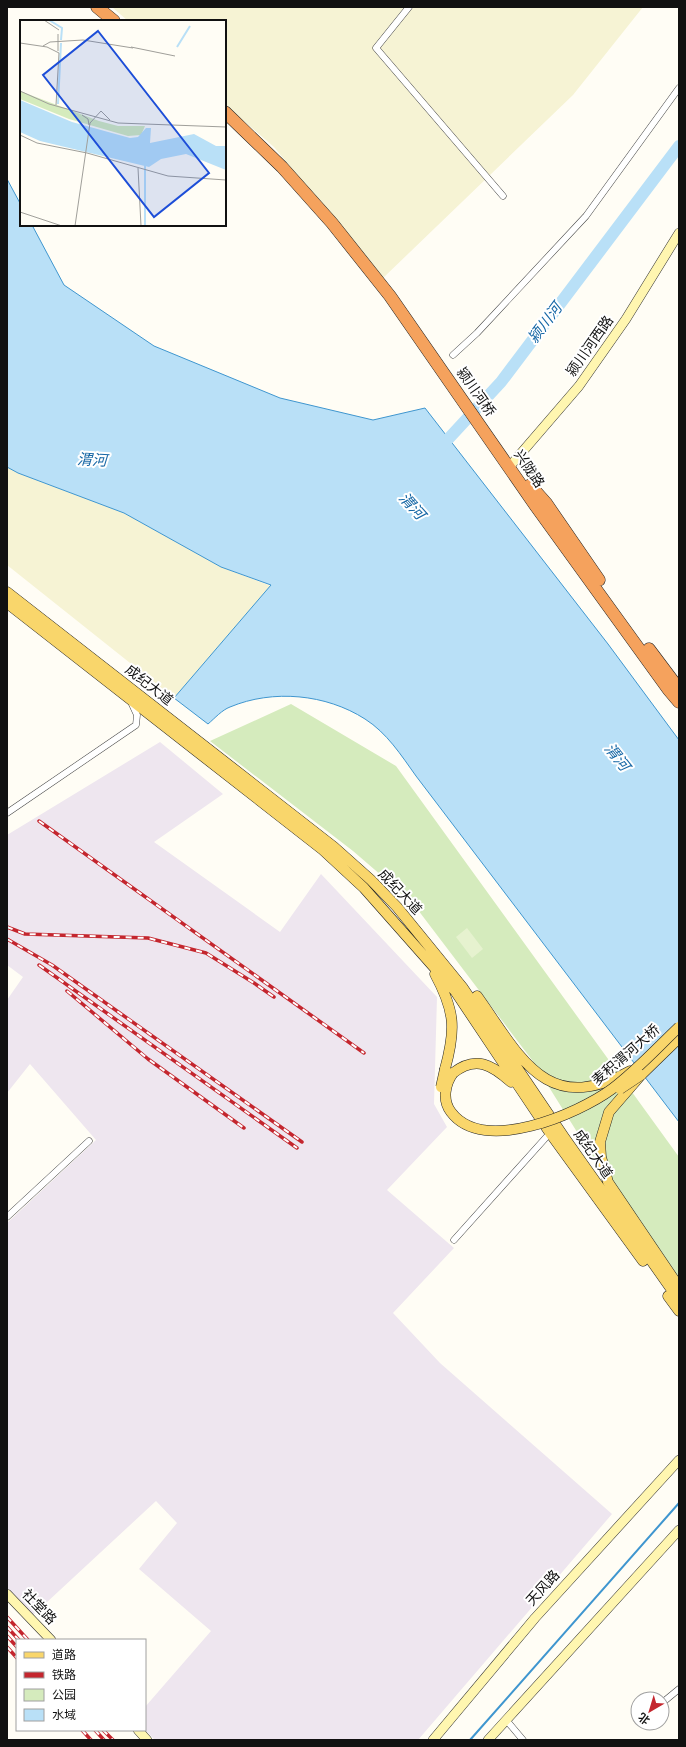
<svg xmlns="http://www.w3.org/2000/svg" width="686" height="1747" font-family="'Times New Roman','Noto Sans SC',serif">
<rect width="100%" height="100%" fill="#fffdf5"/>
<path fill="#eee6ef" d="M160,742L223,794L154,842L280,932L321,874L437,997L434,1104L447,1127L387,1190L454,1248L393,1313L440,1363L612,1514L418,1740H155L145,1730V1707L211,1631L139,1569L177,1523L156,1501L32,1616L7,1588V1223L96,1140L30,1064L7,1093V1000L23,977L7,965V835Z"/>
<path fill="#f6f3d4" d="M112,7H643L573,95L382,279L274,147L225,105V21H128Z
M7,467L18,473L124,513L221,567L271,586L174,698L7,565Z"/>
<path fill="#d5ebbd" d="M291,704L396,766L679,1157V1295L532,1060L418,910L389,882L353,851L210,741Z"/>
<path fill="#e6f2cf" d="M467,928L483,949L472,958L456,937Z"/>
<path fill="#b9e0f7" stroke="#3f96cf" d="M7,179L21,205V225H32L64,285L154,346L280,398L373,420L425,408L608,644L679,740V1122L416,776C401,755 387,733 365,719C326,694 273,689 230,707C222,710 215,718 208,724L174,698L271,585L221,567L124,513L18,473L7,467Z"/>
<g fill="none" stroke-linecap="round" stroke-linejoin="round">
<path stroke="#3f96cf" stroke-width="2" d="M470,1740L679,1503"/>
<path stroke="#b9e0f7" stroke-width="12" d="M438,450L501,382L679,146"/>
<defs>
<path id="street" d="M409,7L376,48L503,196
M453,355L477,333L586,216L679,88
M7,813L136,725L137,715L131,702
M7,1217L89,1141
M454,1240L550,1133
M662,1703L679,1689
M507,1721L523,1740"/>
<path id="secondary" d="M511,465L579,386L626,319L679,233
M7,1594L51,1640
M138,1730L147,1740
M433,1740L535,1618L679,1460
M488,1740L679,1530"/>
<path id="primary" d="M7,592L334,847L371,880L397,907L463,988L564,1137L679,1300
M7,603L323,850L364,888L455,991L550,1133L643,1261
M435,974C455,1011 456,1029 445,1069
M477,996C520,1056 546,1118 630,1071
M679,1038L641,1075L609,1112L600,1142L601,1157L608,1182L679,1287
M453,1073C476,1055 492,1065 511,1082
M668,1296L679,1311"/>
<path id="highway" d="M97,7L114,21
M225,112L282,167L332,223L390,296L535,505L668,689L679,702
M530,485L546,503L599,580
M649,649L679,689"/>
</defs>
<use href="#street" stroke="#444" stroke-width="7"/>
<use href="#secondary" stroke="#333" stroke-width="10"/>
<use href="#primary" stroke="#222" stroke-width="11"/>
<use href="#highway" stroke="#222" stroke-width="13"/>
<use href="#street" stroke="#fff" stroke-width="6"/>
<use href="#secondary" stroke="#fff6b0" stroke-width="9"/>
<use href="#primary" stroke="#f9d66b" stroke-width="10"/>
<use href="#highway" stroke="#f5a25d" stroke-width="12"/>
<defs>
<path id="rail" d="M39,821L364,1053
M7,927L25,934L148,938L206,953L254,983L274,997
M7,939L52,965L302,1142
M39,965L297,1148
M67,991L148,1059L244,1128
M7,1617L28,1640
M7,1627L19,1640
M7,1636L17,1647
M7,1647L17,1658
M82,1730L91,1740
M95,1730L104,1740
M103,1730L113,1740"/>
</defs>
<use href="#rail" stroke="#c4262e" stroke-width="3.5"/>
<use href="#rail" stroke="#fff" stroke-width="2" stroke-dasharray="6" stroke-linecap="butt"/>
<defs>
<path id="primary-bridge" d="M453,1073C445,1084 442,1100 451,1112C483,1155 578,1114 612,1089C636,1071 657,1048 679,1027
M441,1087L445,1069
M620,1089L641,1075"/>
</defs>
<use href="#primary-bridge" stroke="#222" stroke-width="11" stroke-linecap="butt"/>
<use href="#primary-bridge" stroke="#f9d66b" stroke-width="10"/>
</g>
<g text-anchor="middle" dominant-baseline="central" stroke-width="4" stroke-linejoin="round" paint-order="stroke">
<g font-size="14" fill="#111" stroke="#fff">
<text transform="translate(590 346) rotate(-55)">颍川河西路</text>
<text transform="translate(476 392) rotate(55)">颍川河桥</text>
<text transform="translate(529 469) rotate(56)">兴陇路</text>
<text transform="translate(149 685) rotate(38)">成纪大道</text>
<text transform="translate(400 892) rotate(47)">成纪大道</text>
<text transform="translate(626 1055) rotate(-41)">麦积渭河大桥</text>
<text transform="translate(593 1154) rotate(55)">成纪大道</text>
<text transform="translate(543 1588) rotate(-48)">天风路</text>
<text transform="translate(39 1607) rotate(46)">社堂路</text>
</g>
<g font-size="15" font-style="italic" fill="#1768a6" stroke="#fff">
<text transform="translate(545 323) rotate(-53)">颍川河</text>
<text transform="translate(92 460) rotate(3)">渭河</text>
<text transform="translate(412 506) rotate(48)">渭河</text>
<text transform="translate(617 757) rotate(51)">渭河</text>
</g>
</g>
<g transform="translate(20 20)">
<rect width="206" height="206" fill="#fffdf5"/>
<path d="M0,71L79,101L98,106H125L121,115L108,116L49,99L0,79Z" fill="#d5ebbd"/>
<path d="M0,80L52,102L110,118L118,117L126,108H131L130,123L174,114L196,126H206V150L166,134L141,139L129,147L20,121L0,112Z" fill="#b9e0f7"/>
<path fill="none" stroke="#b9e0f7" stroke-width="2" d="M29,0L42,8L41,20M157,27L170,6M38,84L41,23M125,206V143"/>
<path fill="none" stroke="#a09f9a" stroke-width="1" d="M24,0L39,10M0,23L27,27L39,33L36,85M23,26L30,22L63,20L113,28M111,27L155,36M38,31V14M0,71L29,84L98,103L206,107M62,95L68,99L69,105M0,115L17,123L67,133L148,156L206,160M118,148L121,206M0,192L42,206M55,206L70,103L81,91L90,100"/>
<path fill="#1d4ed8" fill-opacity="0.15" stroke="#1d4ed8" stroke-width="2" d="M78,11L189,153L134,197L23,55Z"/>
<rect width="206" height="206" fill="none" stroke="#111" stroke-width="2"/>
</g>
<rect width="686" height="1747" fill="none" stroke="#111111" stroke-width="16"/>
<rect x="16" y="1639" width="130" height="92" fill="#ffffff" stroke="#a0a0a0"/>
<rect x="24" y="1652" width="20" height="6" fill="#f9d66b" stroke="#a0a0a0"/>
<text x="52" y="1659" font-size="12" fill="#111111">道路</text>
<rect x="24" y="1672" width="20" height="6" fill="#c4262e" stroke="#a0a0a0"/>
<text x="52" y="1679" font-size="12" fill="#111111">铁路</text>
<rect x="24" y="1689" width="20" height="12" fill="#d5ebbd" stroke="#a0a0a0"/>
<text x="52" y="1699" font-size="12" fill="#111111">公园</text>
<rect x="24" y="1709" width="20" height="12" fill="#b9e0f7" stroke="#a0a0a0"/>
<text x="52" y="1719" font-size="12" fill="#111111">水域</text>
<g transform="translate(650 1711) rotate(218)"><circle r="19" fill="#ffffff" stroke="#a0a0a0"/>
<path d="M0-3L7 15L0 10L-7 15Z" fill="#c4262e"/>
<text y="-6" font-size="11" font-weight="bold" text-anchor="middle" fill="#111111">北</text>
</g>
</svg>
